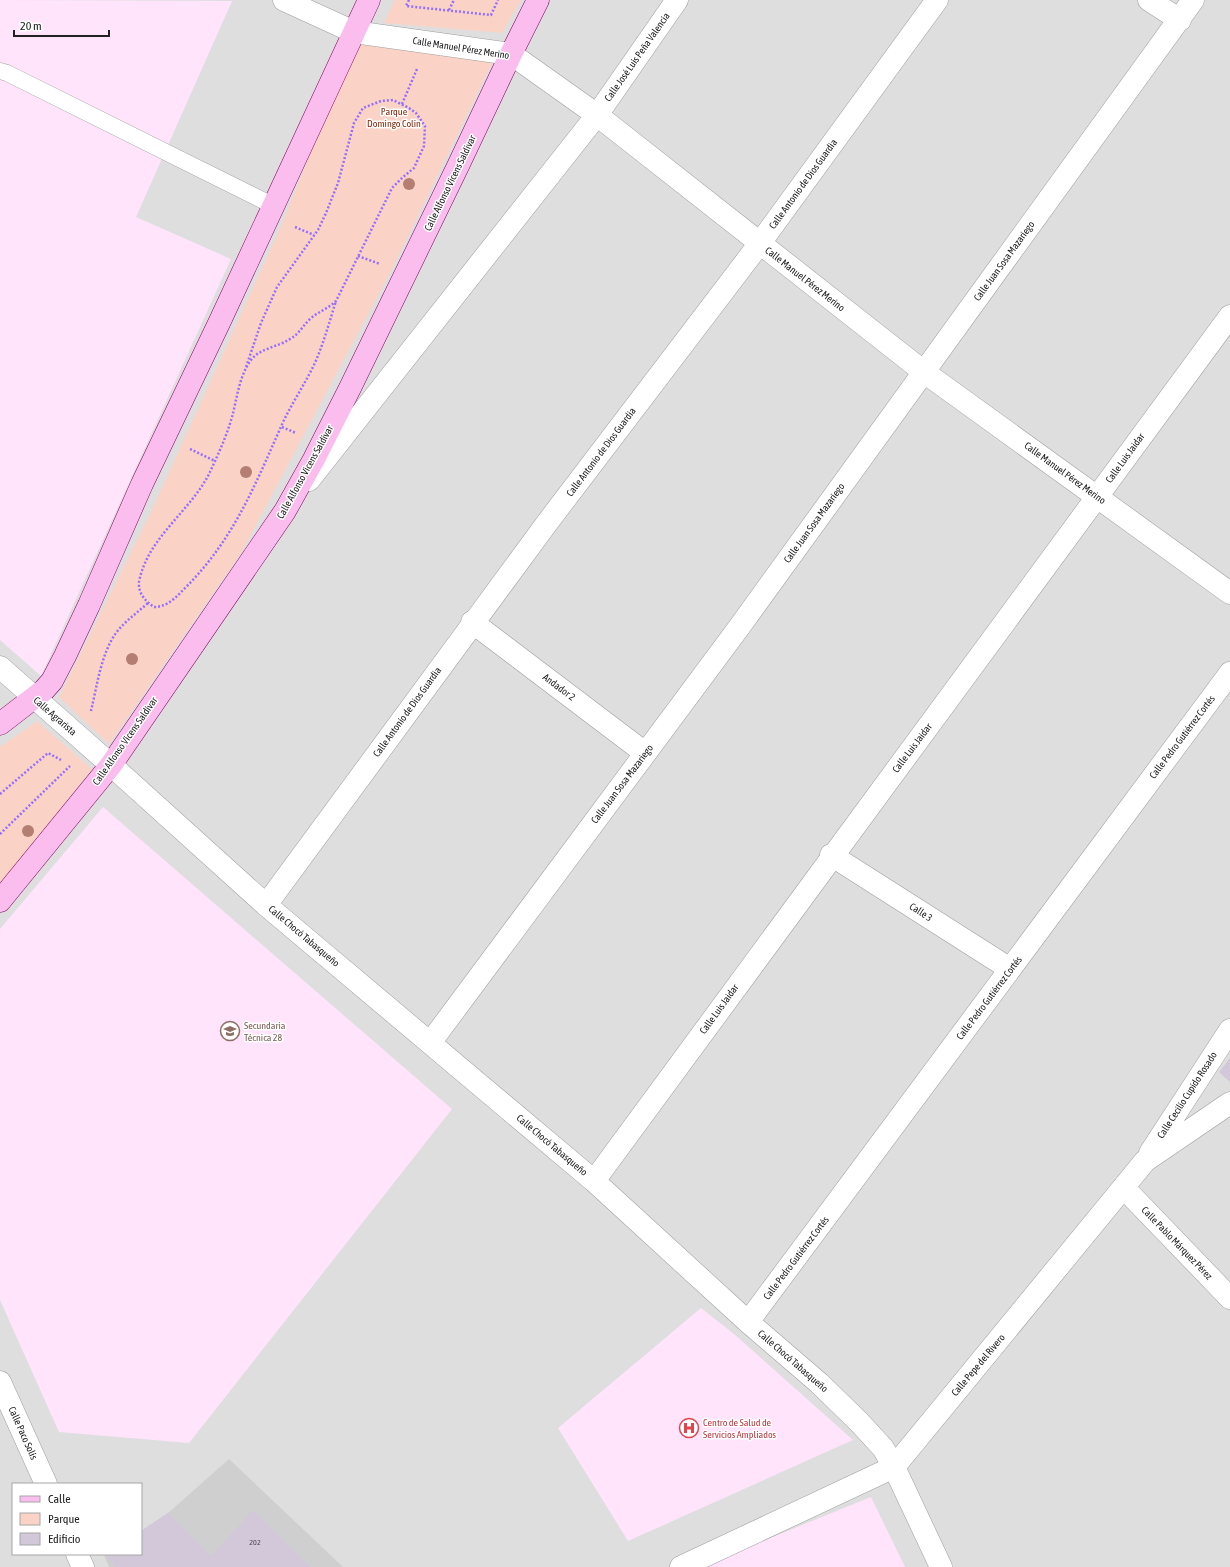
<svg xmlns="http://www.w3.org/2000/svg" width="1230" height="1567" font-family="'Asap Condensed',sans-serif">
<rect width="100%" height="100%" fill="#f0e8f2"/>
<path fill="#dededf" fill-rule="evenodd" d="M0,0H1230V1567H0ZM13,1484H141V1554H13Z"/>
<path fill="#ffe4fb" d="M0,0L232,1L136,217L231,259L41,676L0,640Z
M103,807L452,1109L189,1443L59,1432L0,1300V929Z
M701,1308L734,1334L853,1440L628,1541L558,1428Z
M871,1497L905,1567H699Z"/>
<path fill="#cfcfcf" d="M229,1459L343,1567H109L104,1555L141,1554V1531L168,1513Z"/>
<path fill="#fbd3c6" d="M395,0H521L502,33L384,23Z
M356,38L493,61L392,269L241,553L109,744L59,697L151,512L283,222Z
M37,721L92,769L0,884V747Z"/>
<path fill="#d2c8d9" d="M1230,1058V1082L1219,1072Z
M253,1510L310,1567H115L105,1554H141V1531L168,1513L211,1556Z"/>
<g fill="none" stroke-linecap="round" stroke-linejoin="round">
<defs>
<path id="service" d="M0,71L7,73L274,206"/>
<path id="minor" d="M284,0L354,32
M1149,0L1180,20
M309,480L597,115L677,0
M472,622L645,753
M111,765L266,905L594,1181L748,1322L819,1383L859,1422L883,1448L894,1467L941,1567
M831,855L1010,969
M266,905L547,523L760,243L937,0
M430,1043L740,626L1193,0
M1150,1153L1230,1030
M594,1181L1230,316
M1124,1188L1230,1298
M748,1322L1230,673
M0,1382L46,1484
M77,1554L83,1567
M681,1567L894,1467L1145,1161L1230,1103"/>
<path id="tertiary" d="M354,32L511,54L597,115L924,372L1230,593
M0,667L111,765"/>
<path id="secondary" d="M0,724L44,690L52,681L65,656L89,605L142,484L220,321L369,0
M0,901L111,765L285,511L314,459L350,388L458,166L511,54L538,0"/>
</defs>
<use href="#service" stroke="#9e9e9e" stroke-width="17"/>
<use href="#minor" stroke="#9e9e9e" stroke-width="23"/>
<use href="#tertiary" stroke="#9e9e9e" stroke-width="23"/>
<use href="#secondary" stroke="#7e025c" stroke-width="23"/>
<path stroke="#946efd" stroke-width="2.5" stroke-dasharray="2 2" stroke-linecap="butt" d="M409,0L406,6L491,15L498,0
M449,10L454,0
M402,104L417,69
M295,227L314,235
M358,256L380,264
M246,367L261,323L277,287L318,230L326,213L338,183L354,123L363,108L381,101L393,100L409,108L416,113L425,126L424,146L414,168L403,177L392,188L336,301C328,309 317,312 309,320C302,327 299,334 290,339C278,347 260,348 251,360C239,376 237,399 232,417C226,438 217,457 208,476C188,513 147,539 139,582C138,593 145,601 154,607C169,607 178,595 188,585C236,536 257,480 284,420C293,402 304,385 313,367C323,346 329,323 336,301
M282,427L296,433
M190,449L215,461
M91,711C97,686 101,654 116,633C125,621 137,613 148,603
M0,794L48,753L61,760
M0,834L70,766"/>
<use href="#service" stroke="#fff" stroke-width="16"/>
<use href="#minor" stroke="#fff" stroke-width="22"/>
<use href="#tertiary" stroke="#fff" stroke-width="22"/>
<use href="#secondary" stroke="#fbbcee" stroke-width="22"/>
</g>
<g fill="#b57e72">
<circle cx="409" cy="184" r="6"/>
<circle cx="246" cy="472" r="6"/>
<circle cx="132" cy="659" r="6"/>
<circle cx="28" cy="831" r="6"/>
</g>
<defs>
<symbol id="school-ring" viewBox="-11 -11 22 22"><circle r="9.5" fill="#fff" stroke="#8d6e63" stroke-width="1.5"/><path d="M0-5L7-2L0 1L-7-2ZM-4 1L0 2.5L4 1V4Q0 6-4 4Z" fill="#8d6e63"/></symbol>
<symbol id="hospital-ring" viewBox="-11 -11 22 22"><circle r="9.5" fill="#fff" stroke="#e0444e" stroke-width="1.5"/><path d="M-5-5h3v3.5h4V-5h3V5h-3V1.5h-4V5h-3Z" fill="#e0444e"/></symbol>
</defs>
<g fill-rule="evenodd">
<use href="#school-ring" x="219" y="1020" width="22" height="22"/>
<use href="#hospital-ring" x="678" y="1417" width="22" height="22"/>
</g>
<g text-anchor="middle" dominant-baseline="central" stroke-width="3" stroke-linejoin="round" paint-order="stroke">
<g font-size="8" fill="#4d4b4f">
<text x="255" y="1542">202</text>
</g>
<g font-size="10" fill="#212121" stroke="#fff">
<text transform="translate(461 48) rotate(9)">Calle Manuel Pérez Merino</text>
<text transform="translate(637 57) rotate(-55)">Calle José Luis Peña Valencia</text>
<text transform="translate(450 183) rotate(-64)">Calle Alfonso Vicens Saldivar</text>
<text transform="translate(803 184) rotate(-54)">Calle Antonio de Dios Guardia</text>
<text transform="translate(1004 261) rotate(-54)">Calle Juan Sosa Mazariego</text>
<text transform="translate(805 279) rotate(38)">Calle Manuel Pérez Merino</text>
<text transform="translate(601 452) rotate(-53)">Calle Antonio de Dios Guardia</text>
<text transform="translate(1125 458) rotate(-54)">Calle Luis Jaidar</text>
<text transform="translate(305 472) rotate(-61)">Calle Alfonso Vicens Saldivar</text>
<text transform="translate(1065 473) rotate(36)">Calle Manuel Pérez Merino</text>
<text transform="translate(814 523) rotate(-54)">Calle Juan Sosa Mazariego</text>
<text transform="translate(559 687) rotate(37)">Andador 2</text>
<text transform="translate(407 712) rotate(-54)">Calle Antonio de Dios Guardia</text>
<text transform="translate(55 716) rotate(41)">Calle Agrarista</text>
<text transform="translate(1182 737) rotate(-53)">Calle Pedro Gutiérrez Cortés</text>
<text transform="translate(125 741) rotate(-55)">Calle Alfonso Vicens Saldivar</text>
<text transform="translate(912 748) rotate(-53)">Calle Luis Jaidar</text>
<text transform="translate(622 784) rotate(-53)">Calle Juan Sosa Mazariego</text>
<text transform="translate(921 912) rotate(33)">Calle 3</text>
<text transform="translate(304 936) rotate(40)">Calle Chocó Tabasqueño</text>
<text transform="translate(989 998) rotate(-53)">Calle Pedro Gutiérrez Cortés</text>
<text transform="translate(719 1009) rotate(-54)">Calle Luis Jaidar</text>
<text transform="translate(1187 1095) rotate(-57)">Calle Cecilio Cupido Rosado</text>
<text transform="translate(552 1145) rotate(40)">Calle Chocó Tabasqueño</text>
<text transform="translate(1177 1243) rotate(46)">Calle Pablo Márquez Pérez</text>
<text transform="translate(796 1258) rotate(-53)">Calle Pedro Gutiérrez Cortés</text>
<text transform="translate(793 1361) rotate(41)">Calle Chocó Tabasqueño</text>
<text transform="translate(978 1365) rotate(-50)">Calle Pepe del Rivero</text>
<text transform="translate(23 1433) rotate(66)">Calle Paco Solís</text>
</g>
<g font-size="10" fill="#852809" stroke="#fff">
<text x="394" y="111">Parque<tspan x="394" dy="12">Domingo Colin</tspan></text>
</g>
<g font-size="10" fill="#785e54" stroke="#fff" text-anchor="start">
<text x="244" y="1025">Secundaria<tspan x="244" dy="12">Técnica 28</tspan></text>
</g>
<g font-size="10" fill="#be3a42" stroke="#fff" text-anchor="start">
<text x="703" y="1422">Centro de Salud de<tspan x="703" dy="12">Servicios Ampliados</tspan></text>
</g>
</g>
<rect x="12" y="1483" width="130" height="72" fill="#ffffff" stroke="#a6a6a6"/>
<rect x="20" y="1496" width="20" height="6" fill="#fbbcee" stroke="#a6a6a6"/>
<text x="48" y="1503" font-size="12" fill="#212121">Calle</text>
<rect x="20" y="1513" width="20" height="12" fill="#fbd3c6" stroke="#a6a6a6"/>
<text x="48" y="1523" font-size="12" fill="#212121">Parque</text>
<rect x="20" y="1533" width="20" height="12" fill="#d2c8d9" stroke="#a6a6a6"/>
<text x="48" y="1543" font-size="12" fill="#212121">Edificio</text>
<path d="M14 30v6h95v-6" fill="none" stroke="#212121" stroke-width="2"/>
<text x="20" y="30" font-size="12" fill="#212121" stroke="#ffffff" stroke-width="3" paint-order="stroke">20 m</text>
</svg>
